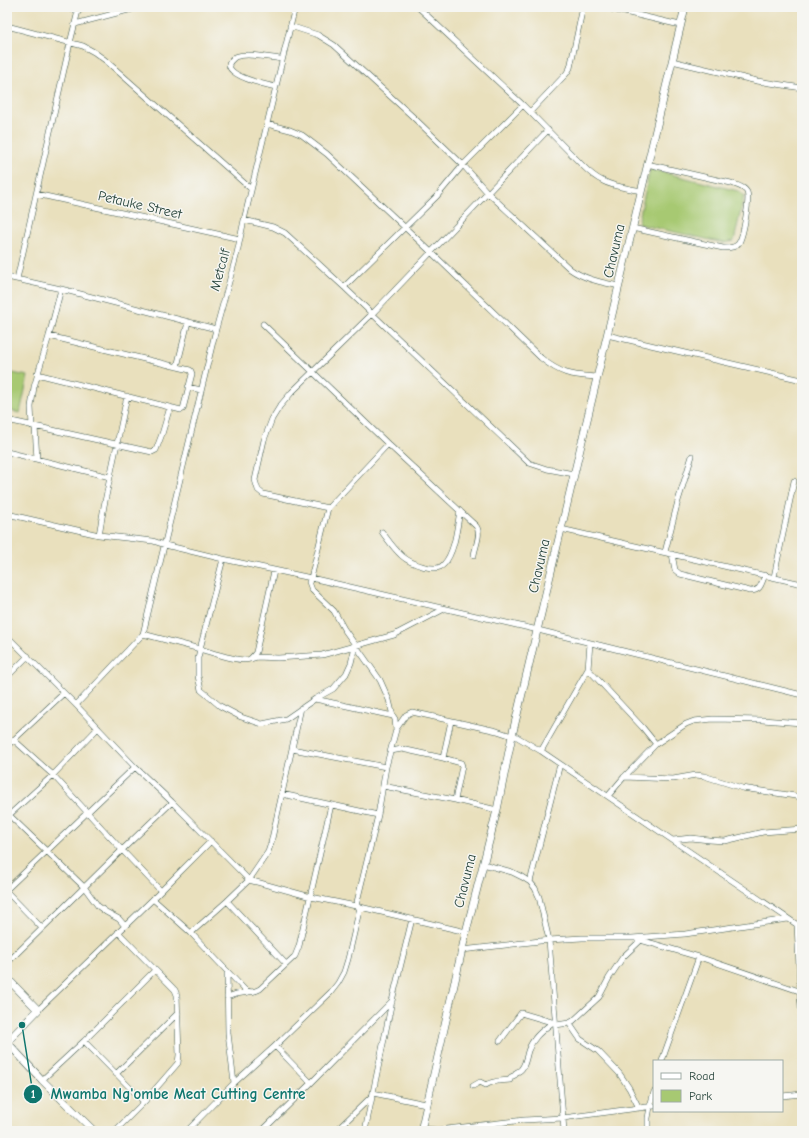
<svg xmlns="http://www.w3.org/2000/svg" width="809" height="1138" font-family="'Comic Neue',sans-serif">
<rect width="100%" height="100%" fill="#f6f6f2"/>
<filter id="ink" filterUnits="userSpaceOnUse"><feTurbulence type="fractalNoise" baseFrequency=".025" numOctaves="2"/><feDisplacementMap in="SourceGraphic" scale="8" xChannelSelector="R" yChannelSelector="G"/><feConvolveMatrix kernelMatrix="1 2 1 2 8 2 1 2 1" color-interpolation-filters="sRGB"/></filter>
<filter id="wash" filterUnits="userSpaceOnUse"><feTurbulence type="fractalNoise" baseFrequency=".012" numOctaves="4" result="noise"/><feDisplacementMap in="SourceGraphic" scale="16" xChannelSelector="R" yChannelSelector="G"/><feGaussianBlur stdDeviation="0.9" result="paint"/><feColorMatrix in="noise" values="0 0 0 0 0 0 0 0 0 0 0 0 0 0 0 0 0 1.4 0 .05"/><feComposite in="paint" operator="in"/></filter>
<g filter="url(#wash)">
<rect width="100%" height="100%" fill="#e9e0bd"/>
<path fill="#a7c972" stroke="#638353" d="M650,169L738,191L744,196L734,241L724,243L638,224Z
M7,372L28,376L20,413L7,410Z"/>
</g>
<g filter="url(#ink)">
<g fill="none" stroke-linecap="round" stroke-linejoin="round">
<defs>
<path id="street" d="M63,7L79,11
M418,7L523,105L583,166C589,172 596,178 603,181C614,187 628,188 641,191
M603,7L680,25
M75,24L140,7
M7,26L83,46L94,52L105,60L251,189
M290,26L318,35L334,45L412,116L463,165L488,193L570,269C584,279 601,282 619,286
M672,61L757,81L802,88
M276,87C267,85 228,77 229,64C230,61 233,59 235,57C248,52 269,58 282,59
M530,112L566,74L570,68L583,7
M267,124L290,130L302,135L327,154L431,252L541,358C562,375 572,375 597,377
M36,194L240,239
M244,220L273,227L285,233L344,287L529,463L547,469L574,474
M632,228L723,248C728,248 735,248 738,244C743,239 750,199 747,192C744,186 736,185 731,183L647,164
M7,277L61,289L216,329
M17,279L70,43L79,7
M344,287L437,196L463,165L523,105
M263,324L388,444L476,526C482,533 475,547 474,555
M607,335L802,380
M177,367L188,322
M37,374L181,410L183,409L192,374L191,371L190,370L49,336
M188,387L201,390
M7,420L152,452L156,450L162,434L170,407
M32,426L31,407L34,387L49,336L61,289
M35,427L37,459
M7,452L110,477
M328,508L263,494L258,490L255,480L264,440L272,419L280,406L292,392L372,314L548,130
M7,514L99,535L153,541L165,545L223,559L311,578L328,508L388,444
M561,529L802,584
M382,532C388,540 394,549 402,556C410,563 436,574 444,564C455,552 457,527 460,511
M99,535L104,506L127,396
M665,552L678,501L692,456
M672,554L675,570L680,574L750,591C761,591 761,584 765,575
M274,571L256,652C255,654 252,657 250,659C241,663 211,652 200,649L198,658V676L201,690L220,706L241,717L262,724L286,719L315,699L333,689L346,674L351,663L355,646
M774,577L794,481
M143,634L200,649L223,559
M7,636L76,705L135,767L172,802L249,880L268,852L271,843L301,708
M250,659L257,657L278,658L322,655L394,635L444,609
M588,669L643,728L656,744
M7,677L28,656
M315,699L393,716L395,719L396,730L386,767L378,815L356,906
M76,705L143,634L216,329L237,253L244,220L295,7
M393,716L389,700L380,680L344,629L334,611L312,590L309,582L311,578L538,630L802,695
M396,729L406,715L412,712L497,731L512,736
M512,734L541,751L802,928
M14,740L53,775L122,850L161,891
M7,746L64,693
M292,749L386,767
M391,751L402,749L443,758L461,763L462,766L455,800
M541,751L588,669L590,643
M443,758L451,721
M624,777L673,779L696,775L704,776L742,788L802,797
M383,786L455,800L497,810
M282,794L378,815
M608,796L624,777L656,744L686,724L694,721L713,719L762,720L802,723
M7,813L84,887L98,906L106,912L119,919L125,926
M8,816L53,775L98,728
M673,840L691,838L709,840L725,841L763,832L802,829
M483,864L512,872L522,877L530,882L535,888L539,897L549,940L564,1131
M530,882L560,764
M7,889L135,767
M7,892L42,928
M153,899L191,933L245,990C251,993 254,992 260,989L295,956L299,946L331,805
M227,901L286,964
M797,924L802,1032
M191,933L227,901L249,880L311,897L356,906L466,932
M637,939L699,957L802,992
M462,950L549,940L582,938H632L685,934L788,919
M7,963L122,850L172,802
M227,971L228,1033L234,1083
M227,997L236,994L249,992
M38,1010L153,899L211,841
M569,1023L580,1039L598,1051L619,1073L629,1088L639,1108
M556,1025L569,1023L573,1021L599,997L609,978L623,957L641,940
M84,1041L144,1102
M500,1041L521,1013L555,1023
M275,1046L311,1083
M662,1061L665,1052L699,957
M116,1074L178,1013
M42,1080L84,1041L155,970
M473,1086L480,1082L486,1085C493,1080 503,1081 510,1080L511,1077L515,1075L517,1072C525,1070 526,1057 528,1051C533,1037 542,1031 553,1022
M373,1093L426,1104
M782,1096L802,1094
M650,1106L654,1092
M421,1129L438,1130L524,1120L563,1118L654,1106
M115,1131L144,1102L178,1063L179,1055L177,995L175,990L118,932
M187,1131L234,1083L275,1046L331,992L338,983L344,972L348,959L360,907
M262,1131L311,1083L392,1001
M336,1131L373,1095
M365,1131L392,1001L412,919
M648,1131V1118L650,1107"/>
<path id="secondary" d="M7,978L38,1010L7,1042L42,1080L94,1131
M421,1131L466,932L497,810L512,736L685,7"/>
</defs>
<use href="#street" stroke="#3d5549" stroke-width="6"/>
<use href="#secondary" stroke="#3d5549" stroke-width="8"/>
<use href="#street" stroke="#fff" stroke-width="5"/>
<use href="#secondary" stroke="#fff" stroke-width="7"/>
</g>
</g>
<g text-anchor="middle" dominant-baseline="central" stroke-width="3" stroke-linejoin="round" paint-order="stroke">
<g font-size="14" fill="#1f3d34" stroke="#f6f6f2">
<text transform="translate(140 205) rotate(13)">Petauke Street</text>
<text transform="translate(614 251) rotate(-77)">Chavuma</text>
<text transform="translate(220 270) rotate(-75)">Metcalf</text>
<text transform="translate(539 566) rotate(-77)">Chavuma</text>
<text transform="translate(465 881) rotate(-76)">Chavuma</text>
</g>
</g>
<path fill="none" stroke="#0f766e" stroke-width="1.5" d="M22 1025L33 1094"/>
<g fill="#0f766e" stroke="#f6f6f2" stroke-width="1.5">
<circle cx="22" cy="1025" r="4"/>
<circle cx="33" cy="1094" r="10"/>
</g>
<g font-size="12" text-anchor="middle" font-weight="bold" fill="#fff">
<text x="33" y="1098">1</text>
</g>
<g font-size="15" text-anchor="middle" font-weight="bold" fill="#0f766e" stroke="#f6f6f2" stroke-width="3" stroke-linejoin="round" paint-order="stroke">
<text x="178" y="1099">Mwamba Ng'ombe Meat Cutting Centre</text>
</g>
<rect width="809" height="1138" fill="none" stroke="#f6f6f2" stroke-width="24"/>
<rect x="653" y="1060" width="130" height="52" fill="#f6f6f2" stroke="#a0aca6"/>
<rect x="661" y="1073" width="20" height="6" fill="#ffffff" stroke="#a0aca6"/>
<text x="689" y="1080" font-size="12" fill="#1f3d34">Road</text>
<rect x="661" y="1090" width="20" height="12" fill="#a7c972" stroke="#a0aca6"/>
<text x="689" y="1100" font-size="12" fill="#1f3d34">Park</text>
</svg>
